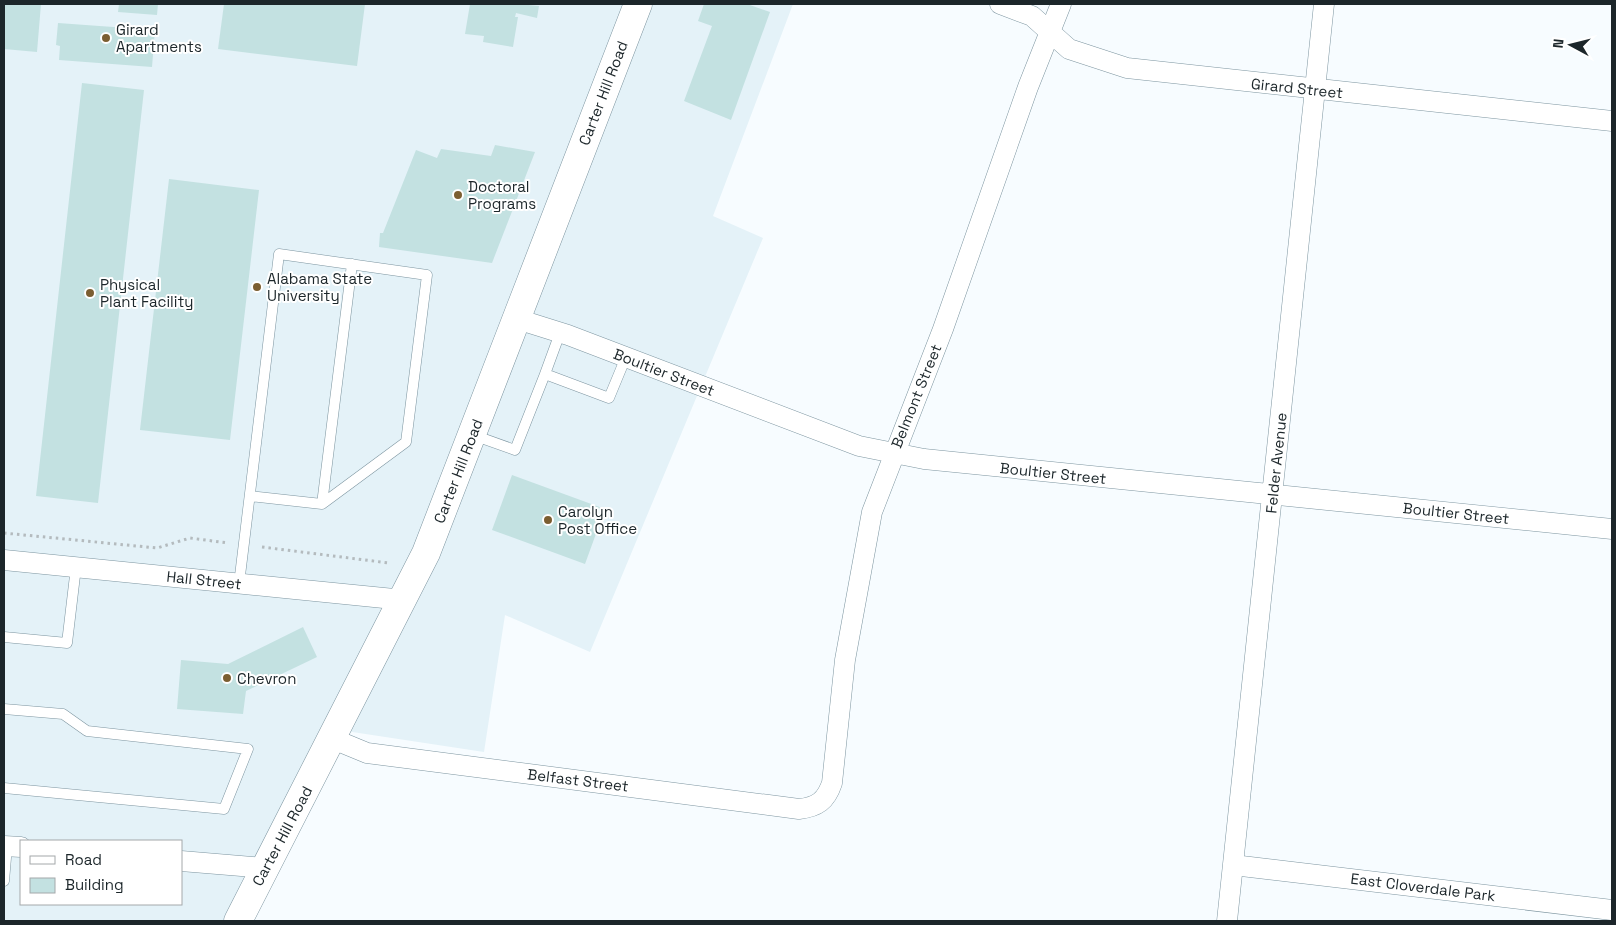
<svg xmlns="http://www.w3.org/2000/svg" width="1616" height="925" font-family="'Space Grotesk',sans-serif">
<rect width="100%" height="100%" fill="#f7fcff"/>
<path fill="#e4f2f8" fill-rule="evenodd" d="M4,4H793L713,216L763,238L590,652L505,615L484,752L326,728L225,921H4ZM21,841H181V904H21Z"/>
<path fill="#c3e1e1" d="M4,4H41L37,52L4,49Z
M119,4H158L157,15L118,12Z
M224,4H365L357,66L218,49Z
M470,4H518L539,6L537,18L516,13L515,17H518L513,47L483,42L484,36L465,34Z
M704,4H747L770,12L731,120L684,101L712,26L698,21Z
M58,23L155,30L152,67L59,60L60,46L56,45Z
M82,83L144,90L98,503L36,496Z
M495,145L535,152L492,263L379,247L380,233H383L416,150L437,158L441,149L491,156Z
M169,179L259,190L230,440L140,430Z
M512,475L605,509L585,564L492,530Z
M303,627L317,657L246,691L243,714L177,709L181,660L228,664Z"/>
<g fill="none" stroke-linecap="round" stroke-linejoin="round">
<defs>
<path id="lane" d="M545,374L560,333
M473,435L515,450L545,374L609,398L626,357
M322,504L352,264
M239,584L279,254L427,275L406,442L322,504L250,496
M4,637L67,643L76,567
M4,709L63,714L87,731L248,749L224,809L4,788
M4,881L7,846"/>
<path id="street" d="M1000,4L1032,16L1069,49L1127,68L1612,121
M517,319L568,335L859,446L924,459L1612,529
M4,560L404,600
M333,739L367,753L799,809C817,807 826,801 832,783L845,660L872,512L943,329L1028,87L1061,4
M4,846L21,847
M181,861L266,868
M1233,865L1612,910
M1227,921L1324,4"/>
<path id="secondary" d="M238,921L426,553L638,4"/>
</defs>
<use href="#lane" stroke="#7d95a0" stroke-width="11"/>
<use href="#street" stroke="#7d95a0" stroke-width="21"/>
<use href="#secondary" stroke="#7d95a0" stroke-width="29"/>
<path stroke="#b4bbbe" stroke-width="3" stroke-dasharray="2.5 4" stroke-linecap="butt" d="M4,533L157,548L190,538L228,543
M262,547L389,563"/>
<use href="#lane" stroke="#fff" stroke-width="10"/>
<use href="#street" stroke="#fff" stroke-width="20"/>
<use href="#secondary" stroke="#fff" stroke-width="28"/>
</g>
<g fill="#7b5e31" stroke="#fff" stroke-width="2">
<circle cx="106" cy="38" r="5"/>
<circle cx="458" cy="195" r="5"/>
<circle cx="257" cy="287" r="5"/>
<circle cx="90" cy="293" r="5"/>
<circle cx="548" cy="520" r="5"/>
<circle cx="227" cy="678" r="5"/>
</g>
<g text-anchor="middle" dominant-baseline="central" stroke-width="4" stroke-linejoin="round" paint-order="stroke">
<g font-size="15" fill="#1c262a" stroke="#fff" text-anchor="start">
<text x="116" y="29">Girard<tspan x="116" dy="17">Apartments</tspan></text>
<text x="468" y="186">Doctoral<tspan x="468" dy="17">Programs</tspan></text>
<text x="267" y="278">Alabama State<tspan x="267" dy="17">University</tspan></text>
<text x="100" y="284">Physical<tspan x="100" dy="17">Plant Facility</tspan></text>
<text x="558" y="511">Carolyn<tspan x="558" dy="17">Post Office</tspan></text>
<text x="237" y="678">Chevron</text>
</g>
<g font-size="15" fill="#1c262a" stroke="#fff">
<text transform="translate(1297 88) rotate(6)">Girard Street</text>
<text transform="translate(603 93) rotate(-69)">Carter Hill Road</text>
<text transform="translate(664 372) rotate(21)">Boultier Street</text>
<text transform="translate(916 396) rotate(-68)">Belmont Street</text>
<text transform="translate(1276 463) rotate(-84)">Felder Avenue</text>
<text transform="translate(458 471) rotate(-69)">Carter Hill Road</text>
<text transform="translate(1053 473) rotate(6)">Boultier Street</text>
<text transform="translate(1456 513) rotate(6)">Boultier Street</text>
<text transform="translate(204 580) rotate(6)">Hall Street</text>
<text transform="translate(578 780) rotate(7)">Belfast Street</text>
<text transform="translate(282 836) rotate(-62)">Carter Hill Road</text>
<text transform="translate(1423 887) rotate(7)">East Cloverdale Park</text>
</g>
</g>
<rect width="1616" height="925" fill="none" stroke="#1c262a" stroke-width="10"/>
<rect x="20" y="840" width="162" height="65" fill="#ffffff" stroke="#a4a8aa"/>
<rect x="30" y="856" width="25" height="8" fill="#ffffff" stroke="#a4a8aa"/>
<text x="65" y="865" font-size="15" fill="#1c262a">Road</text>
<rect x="30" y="878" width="25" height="15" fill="#c3e1e1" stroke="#a4a8aa"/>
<text x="65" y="890" font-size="15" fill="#1c262a">Building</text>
<g transform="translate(1571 45) rotate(277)" stroke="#ffffff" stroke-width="4" paint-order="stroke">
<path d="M0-4L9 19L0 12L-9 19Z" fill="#1c262a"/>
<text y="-8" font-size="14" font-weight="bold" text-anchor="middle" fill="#1c262a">N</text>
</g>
</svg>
